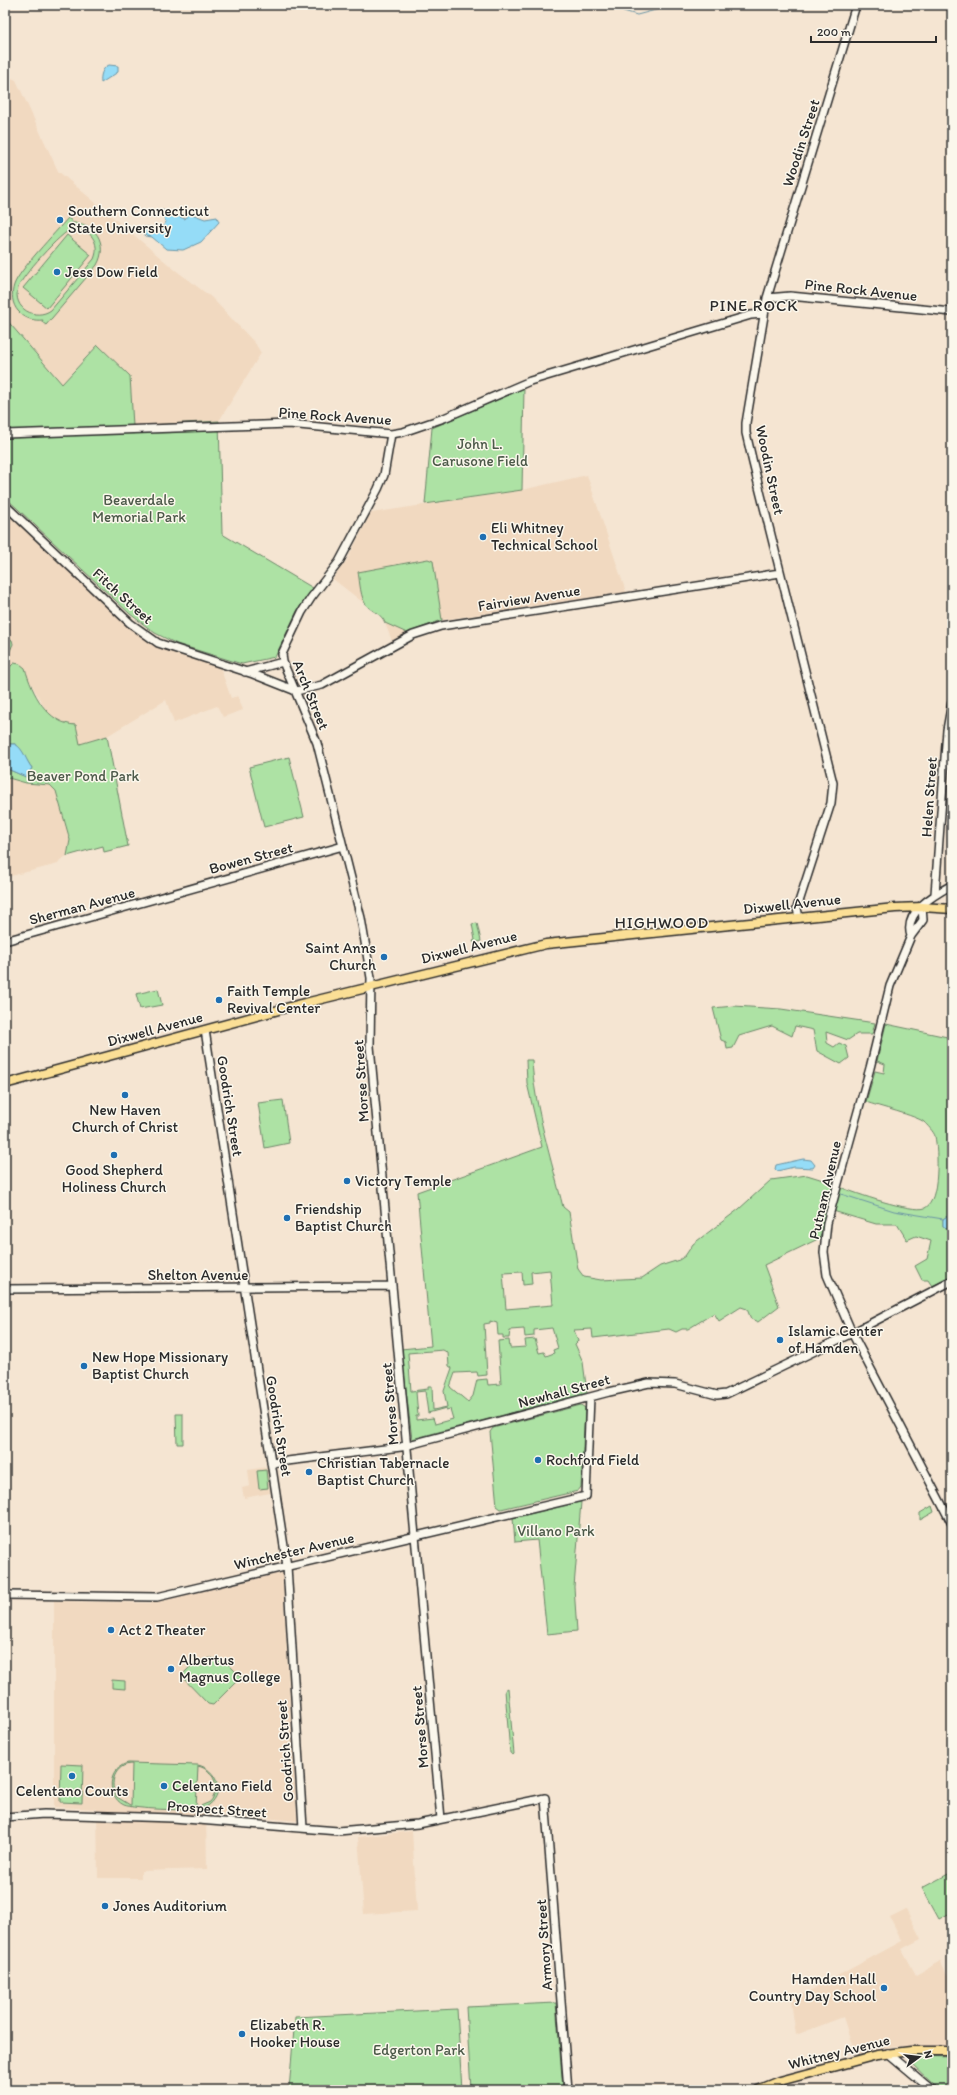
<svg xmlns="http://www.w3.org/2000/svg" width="957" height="2095" font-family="Itim,sans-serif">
<rect width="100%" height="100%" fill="#f5e5d2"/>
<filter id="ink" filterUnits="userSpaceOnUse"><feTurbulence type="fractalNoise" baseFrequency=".025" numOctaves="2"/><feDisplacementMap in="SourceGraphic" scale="8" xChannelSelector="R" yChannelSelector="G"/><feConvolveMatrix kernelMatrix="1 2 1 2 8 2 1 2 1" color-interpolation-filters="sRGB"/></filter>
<g filter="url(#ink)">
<path fill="#f1d9c0" d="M5,75L16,80L58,171L174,269L211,297L255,343L261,353L219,421L133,426L130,376L97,345L62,384L5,318Z
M587,475L626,592L442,620L407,633L392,641L383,618L333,579L347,560L371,513L522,490Z
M5,505L72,569L158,643L219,664L231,698L238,696L243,710L223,717L217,706L174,723L166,700L107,736L80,744L70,725L57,721L46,710L27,677L25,668H9L5,672Z
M5,777L26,783L49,784L56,791L70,840L67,856L60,860L58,864L7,877L5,869Z
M267,1467L270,1493L244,1498L242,1488L250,1486L248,1470Z
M282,1573L297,1821L206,1813L207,1869L141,1871V1878H98L97,1809L54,1807V1601L154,1603Z
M412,1831L417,1911L364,1914L358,1837Z
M906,1909L921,1939L902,1949L916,1975L940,1961L947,1975L952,1972V2046H895L855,2054L843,2017L796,2035L791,2001L902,1941L890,1917Z"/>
<path fill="#ade2a4" stroke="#6c8668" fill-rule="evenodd" d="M68,218L72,221L71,223C95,221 109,244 97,265L46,325L42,322L43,320C34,321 25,319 18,311C12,304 11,294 14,285C19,270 56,232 68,218ZM72,229C90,227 101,243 94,259L51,310C36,321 12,309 18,288C21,277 61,232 72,229Z
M67,235L91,255L47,308L23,288Z
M5,318L62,384L98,345L130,376L133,426L219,421L222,534L313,588L297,611L275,657L242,664L177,644L155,633L130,614L5,497Z
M524,388L522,490L425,504L432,428Z
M428,559L433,561L442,620L407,633L385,623C382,614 373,612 367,606C360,598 360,582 358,572Z
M5,637L12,640L13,644L5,662Z
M14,663L20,664L25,668C32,693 47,724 76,725L80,744L107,736L128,846L104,852L103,846L67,856L70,840L56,791L50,785L26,783L5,777V768L26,777L32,768C26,760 23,752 15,744H5V672Z
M289,757L304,817L264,827L249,767Z
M477,923L481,941L474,943L473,941L475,940L472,924Z
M158,989L162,1005L140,1009L136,994Z
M734,1006L781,1009L875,1023L872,1034H857L848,1040L826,1032L827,1043L834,1047L839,1043L846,1046L849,1058L841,1064L817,1051L813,1030L795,1026L792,1036L772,1026L739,1036L733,1048L727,1049L726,1042L721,1040L713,1008Z
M886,1024L952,1038V1216L949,1215L943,1219V1226L952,1232V1277L932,1286L928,1280H922L915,1266L927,1259L931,1241L916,1236L907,1240L897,1224H876L833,1211L840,1187C854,1193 912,1213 925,1208C940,1201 938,1151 935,1136C934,1132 927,1125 924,1122C917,1116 877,1106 866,1102L875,1071L884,1073L885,1064L877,1061Z
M526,1060H532C534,1106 552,1162 563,1207L569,1212L578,1269L584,1277L601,1280L642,1278L660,1266L679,1260L685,1256L693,1244L739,1209L771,1180L807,1175L833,1183L820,1238L764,1265L779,1306L758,1322L751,1319L747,1309L741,1307L719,1321L714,1313L688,1329H682L676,1332L669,1329L593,1338L592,1329L574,1330L578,1341L575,1344L583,1362L587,1393L412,1439L401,1349L431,1346L417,1192L542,1147L527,1083ZM550,1270L553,1305L506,1309L503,1273L522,1272L523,1285L532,1284L531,1272ZM490,1321L497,1323L498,1335H503V1338H509L510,1330L524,1329L525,1337L534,1336V1330L552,1328L558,1348L553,1350L554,1353L546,1356L544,1352L539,1353L535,1339L525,1340L526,1347L510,1348L509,1340L498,1341L501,1384L488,1385L487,1379L477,1380L473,1396L468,1402L450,1387L455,1373L477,1372L478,1376L487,1375L484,1324L490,1323ZM443,1350L448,1353L449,1366L452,1368L444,1391L447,1407L433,1410L432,1386H428V1389L411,1391L408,1353ZM425,1391L428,1413L446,1408V1410L450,1409L453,1419L435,1424L433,1418L416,1420V1416H418L416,1392Z
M283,1100L289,1143L265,1148L258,1103Z
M581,1405L585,1408L581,1487L578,1491L501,1509L497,1506L490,1432L493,1428Z
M176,1414H183V1444H177Z
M266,1470L268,1488L259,1489L257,1471Z
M581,1502L574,1587L577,1631L547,1634L537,1540L515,1542L513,1518Z
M932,1506L934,1512L920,1520V1513Z
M211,1658L226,1662L241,1677L213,1705L208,1704L181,1676L195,1662Z
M112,1680L125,1681V1689L112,1688Z
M508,1688L514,1754L513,1755L510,1753L505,1690Z
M128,1763L198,1765C216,1769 226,1792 209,1805C206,1807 202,1809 198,1809C186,1811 134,1809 124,1805C115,1801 109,1789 112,1779C114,1771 120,1765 128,1763ZM132,1764L131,1805H130L117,1797C108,1784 115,1764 132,1764ZM198,1766C215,1770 221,1789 210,1802L196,1808Z
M61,1764L83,1765L82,1803L60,1802Z
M952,1872V1912L939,1919L922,1888Z
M556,2003L563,2090H471L466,2007Z
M457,2009L462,2090H289L295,2017Z
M913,2056L952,2057V2090H939L909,2061V2058Z"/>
<path fill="#95dcf7" stroke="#6b95a5" d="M109,65L118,66V72L101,83C100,76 102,68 109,65Z
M162,210L185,219L189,213L205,219L217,217L219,222L201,242L183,250L166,249L152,237L146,236L143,233L144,227L162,228L166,222L162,214Z
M5,744H15C24,749 26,761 32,768L26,777L5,768Z
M803,1159L811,1160L815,1165L813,1168L794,1167L777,1171L775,1169L776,1165Z
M949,1215L952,1216V1232L943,1226V1219Z"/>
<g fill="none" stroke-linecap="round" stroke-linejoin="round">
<path stroke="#6b95a5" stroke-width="1" d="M619,5L620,10L637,15L663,8L667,5
M841,1194L894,1211L943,1219
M821,1195L829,1194"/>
<defs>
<path id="secondary" d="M767,298L790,296L952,312
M5,434L289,424L391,434L403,432L444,418L530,381L751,315L763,314
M391,434L384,475L378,489L339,562L311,598L302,612L282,654L283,662L317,743L361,918L371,978L370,1046L441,1819
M5,505L130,623L158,643L253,674L296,691
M245,672L283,662
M296,691L322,685L413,635L441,626L780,573
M935,894L947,730L952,702
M922,907L923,920L911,936L890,986L870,1068L827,1223L824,1252L827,1275L852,1333L952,1524
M799,918L797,908L831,803L833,783L753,463L746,433V423L767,298L856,5
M911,936C903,912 934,895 952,885
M5,941L343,846
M205,1030L287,1566L303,1828
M5,1289L391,1286
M271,1463L401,1447L609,1392L649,1383L675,1384L717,1395L726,1394L852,1333L952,1281
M5,1595L157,1597L586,1496L590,1397
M5,1817L44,1814L173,1818L338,1831L418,1824L545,1798L568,2090
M888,2053L932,2090"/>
<path id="primary" d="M5,1084L297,1005L546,944L895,908L922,907L952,909
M758,2090L780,2081L877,2055L911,2051H952"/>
</defs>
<use href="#secondary" stroke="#2b2b2b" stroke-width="10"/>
<use href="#primary" stroke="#2b2b2b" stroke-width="11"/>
<use href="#secondary" stroke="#fbf7ec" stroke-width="7"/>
<use href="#primary" stroke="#fbdf96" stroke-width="8"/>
</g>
</g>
<g fill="#1f6fb2" stroke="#fbf7ec" stroke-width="1.5">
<circle cx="60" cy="220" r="4"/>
<circle cx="57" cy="272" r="4"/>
<circle cx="483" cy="537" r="4"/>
<circle cx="384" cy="957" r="4"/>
<circle cx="219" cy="1000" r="4"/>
<circle cx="125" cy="1095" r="4"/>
<circle cx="114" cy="1155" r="4"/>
<circle cx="347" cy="1181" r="4"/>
<circle cx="287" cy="1218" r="4"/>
<circle cx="780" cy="1340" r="4"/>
<circle cx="84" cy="1366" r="4"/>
<circle cx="538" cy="1460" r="4"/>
<circle cx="309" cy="1472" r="4"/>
<circle cx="111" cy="1630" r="4"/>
<circle cx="171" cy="1669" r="4"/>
<circle cx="72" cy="1776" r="4"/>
<circle cx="164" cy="1786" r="4"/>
<circle cx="105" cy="1906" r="4"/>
<circle cx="884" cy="1988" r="4"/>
<circle cx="242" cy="2034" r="4"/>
</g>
<g text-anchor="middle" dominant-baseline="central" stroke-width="3" stroke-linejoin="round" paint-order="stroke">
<g font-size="15" fill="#2b2b2b" stroke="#fbf7ec">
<text transform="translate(801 143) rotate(-72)">Woodin Street</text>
<text transform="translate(861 290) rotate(6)">Pine Rock Avenue</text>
<text transform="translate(335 416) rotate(4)">Pine Rock Avenue</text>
<text transform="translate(770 470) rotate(78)">Woodin Street</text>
<text transform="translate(123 596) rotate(42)">Fitch Street</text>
<text transform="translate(529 598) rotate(-9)">Fairview Avenue</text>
<text transform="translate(311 695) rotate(68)">Arch Street</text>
<text transform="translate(929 797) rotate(-86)">Helen Street</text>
<text transform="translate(251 858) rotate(-15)">Bowen Street</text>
<text transform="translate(792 904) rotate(-6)">Dixwell Avenue</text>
<text transform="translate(82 906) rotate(-15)">Sherman Avenue</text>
<text transform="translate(469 947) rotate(-14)">Dixwell Avenue</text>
<text transform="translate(155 1029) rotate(-15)">Dixwell Avenue</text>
<text transform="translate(361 1081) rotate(-94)">Morse Street</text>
<text transform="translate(230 1106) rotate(81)">Goodrich Street</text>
<text transform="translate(825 1190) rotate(-77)">Putnam Avenue</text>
<text x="198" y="1275">Shelton Avenue</text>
<text transform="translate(564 1391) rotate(-15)">Newhall Street</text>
<text transform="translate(390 1404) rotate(-95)">Morse Street</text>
<text transform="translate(279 1426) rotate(81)">Goodrich Street</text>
<text transform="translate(294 1551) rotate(-13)">Winchester Avenue</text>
<text transform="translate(420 1727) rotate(-95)">Morse Street</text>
<text transform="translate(285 1751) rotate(-94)">Goodrich Street</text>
<text transform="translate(217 1809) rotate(4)">Prospect Street</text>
<text transform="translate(544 1945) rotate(-94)">Armory Street</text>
<text transform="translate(839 2052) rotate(-14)">Whitney Avenue</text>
</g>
<g font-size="15" fill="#2b2b2b" stroke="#fbf7ec" text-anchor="start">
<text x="68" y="211">Southern Connecticut<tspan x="68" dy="17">State University</tspan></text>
<text x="65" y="272">Jess Dow Field</text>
<text x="491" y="528">Eli Whitney<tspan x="491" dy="17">Technical School</tspan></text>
<text x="376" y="948" text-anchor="end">Saint Anns<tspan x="376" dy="17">Church</tspan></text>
<text x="227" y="991">Faith Temple<tspan x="227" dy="17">Revival Center</tspan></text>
<text x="125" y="1110" text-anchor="middle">New Haven<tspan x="125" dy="17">Church of Christ</tspan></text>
<text x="114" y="1170" text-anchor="middle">Good Shepherd<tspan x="114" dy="17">Holiness Church</tspan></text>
<text x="355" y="1181">Victory Temple</text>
<text x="295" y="1209">Friendship<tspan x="295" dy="17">Baptist Church</tspan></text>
<text x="788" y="1331">Islamic Center<tspan x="788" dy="17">of Hamden</tspan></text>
<text x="92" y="1357">New Hope Missionary<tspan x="92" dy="17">Baptist Church</tspan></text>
<text x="546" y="1460">Rochford Field</text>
<text x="317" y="1463">Christian Tabernacle<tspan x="317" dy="17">Baptist Church</tspan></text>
<text x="119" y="1630">Act 2 Theater</text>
<text x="179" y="1660">Albertus<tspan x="179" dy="17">Magnus College</tspan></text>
<text x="172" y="1786">Celentano Field</text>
<text x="72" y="1791" text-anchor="middle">Celentano Courts</text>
<text x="113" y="1906">Jones Auditorium</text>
<text x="876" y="1979" text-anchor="end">Hamden Hall<tspan x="876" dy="17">Country Day School</tspan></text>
<text x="250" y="2025">Elizabeth R.<tspan x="250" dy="17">Hooker House</tspan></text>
</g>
<g font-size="15" fill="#4c5949" stroke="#fbf7ec">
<text x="480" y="444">John L.<tspan x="480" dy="17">Carusone Field</tspan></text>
<text x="139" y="500">Beaverdale<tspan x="139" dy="17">Memorial Park</tspan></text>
<text x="83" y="776">Beaver Pond Park</text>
<text x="556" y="1531">Villano Park</text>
<text x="419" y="2050">Edgerton Park</text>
</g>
<g font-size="16" letter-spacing="1" fill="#2b2b2b" stroke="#fbf7ec">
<text x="754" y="305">PINE ROCK</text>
<text x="662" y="922">HIGHWOOD</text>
</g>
</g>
<rect width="957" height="2095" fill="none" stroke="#fbf7ec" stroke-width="20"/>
<rect x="10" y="10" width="937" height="2075" fill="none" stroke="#2b2b2b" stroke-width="1.5" filter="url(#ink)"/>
<g transform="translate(919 2057) rotate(75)" stroke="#fbf7ec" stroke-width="3" paint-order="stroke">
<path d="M0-3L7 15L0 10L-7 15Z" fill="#2b2b2b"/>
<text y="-6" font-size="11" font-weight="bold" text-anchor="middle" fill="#2b2b2b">N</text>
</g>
<path d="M811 36v6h125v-6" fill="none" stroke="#2b2b2b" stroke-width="2"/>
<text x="817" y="36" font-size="12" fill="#2b2b2b" stroke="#fbf7ec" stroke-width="3" paint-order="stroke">200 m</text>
</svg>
